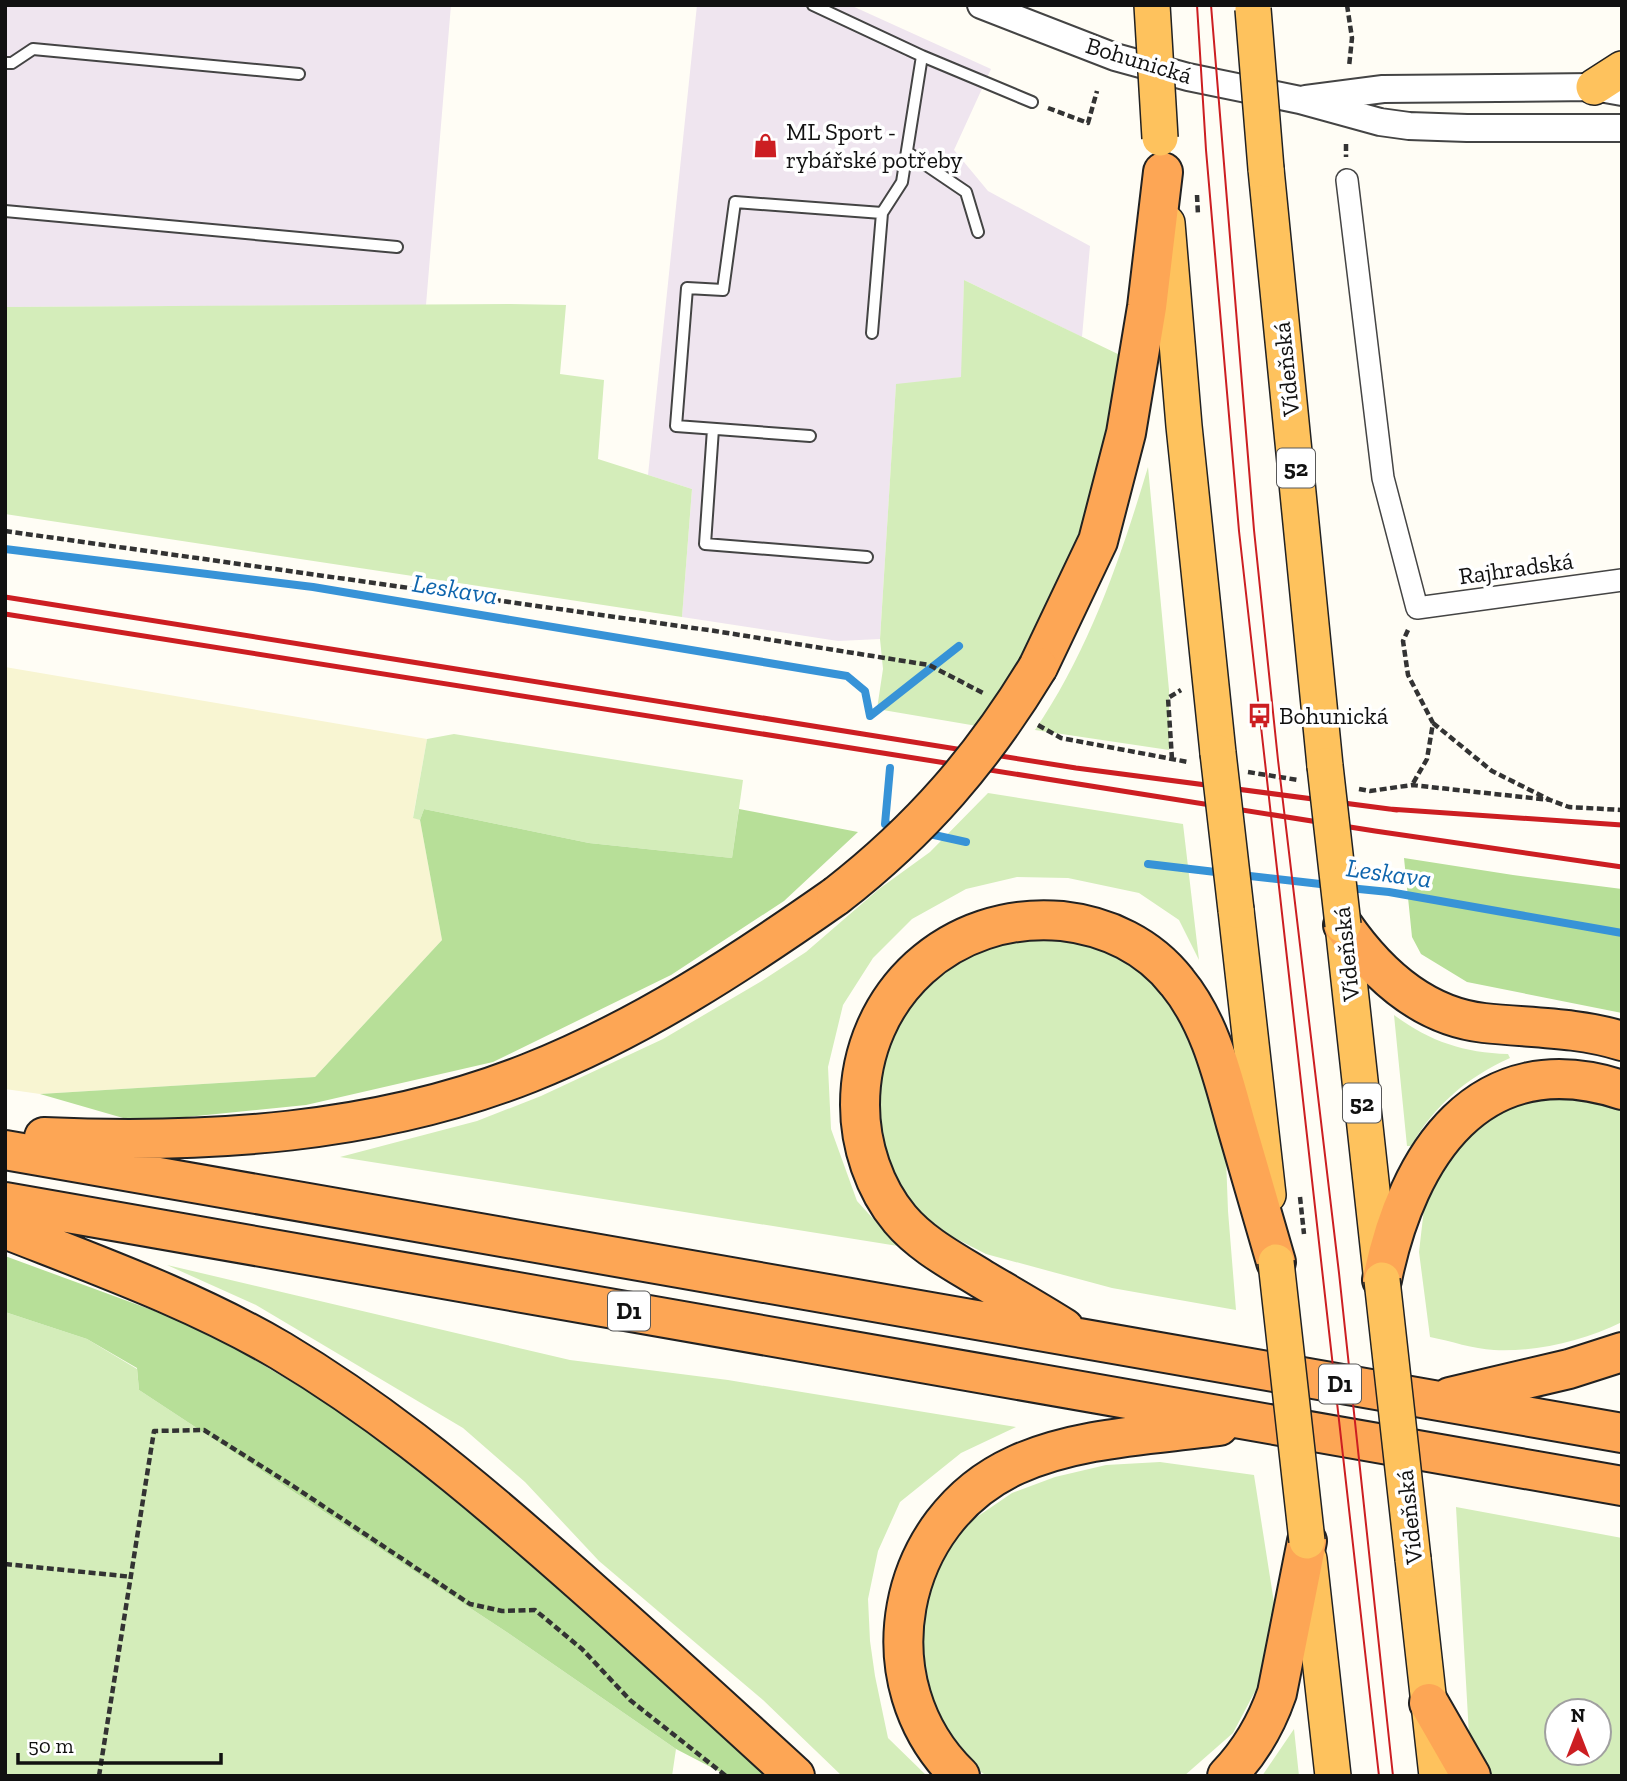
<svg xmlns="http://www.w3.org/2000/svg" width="1627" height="1781" font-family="'Zilla Slab',serif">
<rect width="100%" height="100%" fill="#fffdf5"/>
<path fill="#efe5ef" d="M5,5H451L426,305L5,307Z
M697,5H850L991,69L954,150L988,191L1090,246L1082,337L964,280L962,377L896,385L880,639L838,641L682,617L692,489L648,475Z"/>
<path fill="#f8f5d2" d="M5,667L427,739L413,817L420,820L442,940L315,1077L40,1094L5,1089Z"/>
<path fill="#d4edba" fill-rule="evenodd" d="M964,280L1122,356L1114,428L1070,594L977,726L877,709L883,669L880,639L896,384L961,377Z
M510,304L566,305L560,374L604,380L598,459L692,489L682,617L5,514V307Z
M1148,467L1169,690V750L1035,730C1089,651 1121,557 1148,467Z
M454,734L743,780L732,858L589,843L424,809L420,820L413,818L427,739Z
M988,793L1183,824L1199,960L1179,920L1139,893L1068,878L1017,877L966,889L912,919L873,958L843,1005L828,1067L831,1129L857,1201L898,1246L340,1157L477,1121L541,1096L663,1039L760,982L806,952L879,889L930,852Z
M979,940H1106L1169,986L1225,1131L1228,1211L1236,1310L1112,1288L986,1254L951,1236L913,1207L894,1179L878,1137L875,1102L891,1011Z
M1394,1015C1429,1041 1464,1053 1508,1054L1510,1058C1466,1078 1435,1105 1411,1146H1407Z
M1525,1090L1622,1102V1322C1584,1341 1537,1352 1494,1350C1473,1349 1451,1341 1430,1337L1419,1252L1425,1200L1440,1158Z
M167,1265L570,1360L728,1380L1016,1427L961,1453L900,1502L878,1551L868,1599L870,1641L875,1676L888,1738L927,1776H842L763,1700L599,1561L525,1482L463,1428L256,1305Z
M5,1312L87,1339L137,1369L139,1390L511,1635L676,1749L672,1776H5Z
M1160,1462L1254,1475L1275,1609L1261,1680L1233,1733L1184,1776H987L981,1772L948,1730L934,1707L925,1662L922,1629L929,1591L944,1554L965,1525L1012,1493L1055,1477L1106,1465Z
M1456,1507L1622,1538V1776H1485L1469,1735ZM1557,1711H1599V1753H1557Z
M1294,1729L1299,1776H1262Z"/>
<path fill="#b7df98" d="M424,809L589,843L732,858L739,809L858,832L784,901L671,975L493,1062L306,1105L137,1122L40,1094L315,1077L442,940L420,820Z
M1404,858L1513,875L1622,889V1013L1467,982L1421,954L1412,937Z
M5,1256L201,1328L386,1438L687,1700L769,1776H728L676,1749L511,1635L139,1390L137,1368L87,1339L5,1312Z"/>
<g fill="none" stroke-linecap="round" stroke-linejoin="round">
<path stroke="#3793d7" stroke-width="8" d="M5,549L313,587L847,676L865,691L870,716L959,646
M890,768L885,824L899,827
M925,833L966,842
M1148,864L1224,873
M1241,875L1329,885
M1349,888L1389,892L1622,933"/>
<defs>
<path id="service" d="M922,56L1032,102
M5,63H12L33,49L299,74
M907,152L966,192L978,232
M5,211L397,247
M872,333L882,213
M713,429L705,544L867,557
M810,436L676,426L687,288L723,290L735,202L882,213L902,182L922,56L813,5"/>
<path id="minor" d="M1347,180L1383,478L1417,608L1622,580"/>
<path id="tertiary" d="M981,5L1115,57L1188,77L1300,100L1380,122L1409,126L1467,128H1622
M1306,99L1383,89L1594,87L1622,92"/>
<path id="trunk" d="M1594,87L1622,69
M1266,169L1325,766
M1167,223L1184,426L1218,753
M1236,910L1268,1195
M1343,925L1381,1273
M1309,1559L1333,1776
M1413,1559L1437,1776"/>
<path id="motorway" d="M1038,667L1098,541L1126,433L1147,307L1163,172
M1343,925C1377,974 1422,1016 1484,1023C1530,1028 1577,1027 1622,1041
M44,1137C207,1144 376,1134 529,1073C640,1029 739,964 836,896
M5,1150L1622,1433
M5,1202L1622,1486
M5,1229C99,1266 194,1300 281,1351C373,1406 455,1472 535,1542C623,1618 709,1697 795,1776
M1382,1280C1407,1156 1479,1043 1622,1090
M1064,1328C1037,1311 1009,1295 982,1279C953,1261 922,1245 900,1219C874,1188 860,1145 860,1105C860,994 951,911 1062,921C1107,926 1149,946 1177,982C1210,1022 1222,1074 1236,1124C1249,1170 1263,1216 1276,1262
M1450,1397L1569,1369L1622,1352
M1429,1703L1471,1776
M960,1776C864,1683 895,1520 1016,1465C1078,1437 1152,1435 1219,1426
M1227,1776C1250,1752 1266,1725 1277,1693L1307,1541"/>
</defs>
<use href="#service" stroke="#444" stroke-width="14"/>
<use href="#minor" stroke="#444" stroke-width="24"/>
<use href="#tertiary" stroke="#444" stroke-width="30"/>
<use href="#trunk" stroke="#222" stroke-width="38"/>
<use href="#motorway" stroke="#222" stroke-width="42"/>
<path stroke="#333" stroke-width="4.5" stroke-dasharray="7 3.5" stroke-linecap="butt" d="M1347,5L1352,38L1349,67
M5,6L6,5
M1048,108L1088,123L1097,91
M1346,144V157
M1197,195L1198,215
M5,531L715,631L929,665L985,694
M1408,630L1403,641L1408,675L1433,723L1427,759L1412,785
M1433,723L1492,771L1550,800L1569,807L1622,810
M1038,725L1061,738L1188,762
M1172,759L1168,698L1181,690
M1248,772L1298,780
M1359,789L1370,791L1412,785L1550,800
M1300,1197L1304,1234
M5,1564L133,1577
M99,1776L154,1431L204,1430L293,1486L470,1604L502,1611L535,1610L582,1649L630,1700L726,1776"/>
<use href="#service" stroke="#fff" stroke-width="10"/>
<use href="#minor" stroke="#fff" stroke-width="21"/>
<use href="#tertiary" stroke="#fff" stroke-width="26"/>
<use href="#trunk" stroke="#fec25d" stroke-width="35"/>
<use href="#motorway" stroke="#fda655" stroke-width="38"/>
<path stroke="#cc1e22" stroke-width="2" d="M1197,5L1206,150L1239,531L1379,1776
M1211,5L1254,530L1278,760L1339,1273L1393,1776"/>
<path stroke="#cc1e22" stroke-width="5" d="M5,597L1076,768L1397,810
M5,614L1375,831L1622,867
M1389,809L1622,825"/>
<defs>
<path id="trunk-bridge" d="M1152,5L1160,138
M1253,9L1266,169
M1218,753L1236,910
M1325,766L1343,925
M1276,1262L1307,1541
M1382,1280L1413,1559"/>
<path id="motorway-bridge" d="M836,896C921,830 983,758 1038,667"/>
</defs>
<use href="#trunk-bridge" stroke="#222" stroke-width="38" stroke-linecap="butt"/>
<use href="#motorway-bridge" stroke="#222" stroke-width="42" stroke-linecap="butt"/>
<use href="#trunk-bridge" stroke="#fec25d" stroke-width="35"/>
<use href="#motorway-bridge" stroke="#fda655" stroke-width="38"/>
</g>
<defs>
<symbol id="shop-bare" viewBox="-9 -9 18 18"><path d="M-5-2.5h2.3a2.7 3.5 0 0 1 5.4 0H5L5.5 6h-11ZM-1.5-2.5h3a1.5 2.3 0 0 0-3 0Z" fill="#cc1e22" stroke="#fff" stroke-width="2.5" paint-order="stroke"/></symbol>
<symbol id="bus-bare" viewBox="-9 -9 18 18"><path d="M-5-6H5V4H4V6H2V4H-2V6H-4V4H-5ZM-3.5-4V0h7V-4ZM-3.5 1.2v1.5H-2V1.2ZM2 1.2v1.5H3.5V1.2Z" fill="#cc1e22" stroke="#fff" stroke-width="2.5" paint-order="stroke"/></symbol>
</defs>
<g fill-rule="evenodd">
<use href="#shop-bare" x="748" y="128" width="35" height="35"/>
<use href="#bus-bare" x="1242" y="698" width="35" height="35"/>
</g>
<g text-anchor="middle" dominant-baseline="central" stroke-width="7" stroke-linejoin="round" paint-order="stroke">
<g fill="#fff" stroke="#585858" stroke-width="2">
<rect x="1277" y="448.5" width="38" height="39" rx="5"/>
<rect x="1343" y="1083.5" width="38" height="39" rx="5"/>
<rect x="608" y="1291.5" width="42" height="39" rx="5"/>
<rect x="1319" y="1364.5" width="42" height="39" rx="5"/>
</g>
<g font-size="23" font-weight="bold" fill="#111">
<text x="1296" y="468">52</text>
<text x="1362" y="1103">52</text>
<text x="629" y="1311">D1</text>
<text x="1340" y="1384">D1</text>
</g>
<g font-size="24" fill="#111" stroke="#fff">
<text transform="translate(1139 60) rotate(17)">Bohunická</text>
<text transform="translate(1286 369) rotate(-96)">Vídeňská</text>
<text transform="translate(1516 568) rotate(-8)">Rajhradská</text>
<text transform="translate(1346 954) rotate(-96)">Vídeňská</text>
<text transform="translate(1409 1517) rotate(-96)">Vídeňská</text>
</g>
<g font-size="24" fill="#111" stroke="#fff" text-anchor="start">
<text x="786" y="131">ML Sport -<tspan x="786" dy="28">rybářské potřeby</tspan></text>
<text x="1279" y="715">Bohunická</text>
</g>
<g font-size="26" font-style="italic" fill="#0f65ad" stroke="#fff">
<text transform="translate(455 589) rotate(9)">Leskava</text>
<text transform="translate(1389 873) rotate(8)">Leskava</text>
</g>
</g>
<rect width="1627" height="1781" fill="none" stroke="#111111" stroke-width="14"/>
<g transform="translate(1578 1732)"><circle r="33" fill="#ffffff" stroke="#a0a0a0" stroke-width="2"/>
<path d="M0-5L12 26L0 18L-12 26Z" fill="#cc1e22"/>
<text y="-10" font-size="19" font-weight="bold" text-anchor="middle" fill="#111111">N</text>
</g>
<path d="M18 1753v10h203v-10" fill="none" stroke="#111111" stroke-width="3.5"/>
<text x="28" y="1753" font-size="21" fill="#111111" stroke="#ffffff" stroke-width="5" paint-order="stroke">50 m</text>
</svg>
